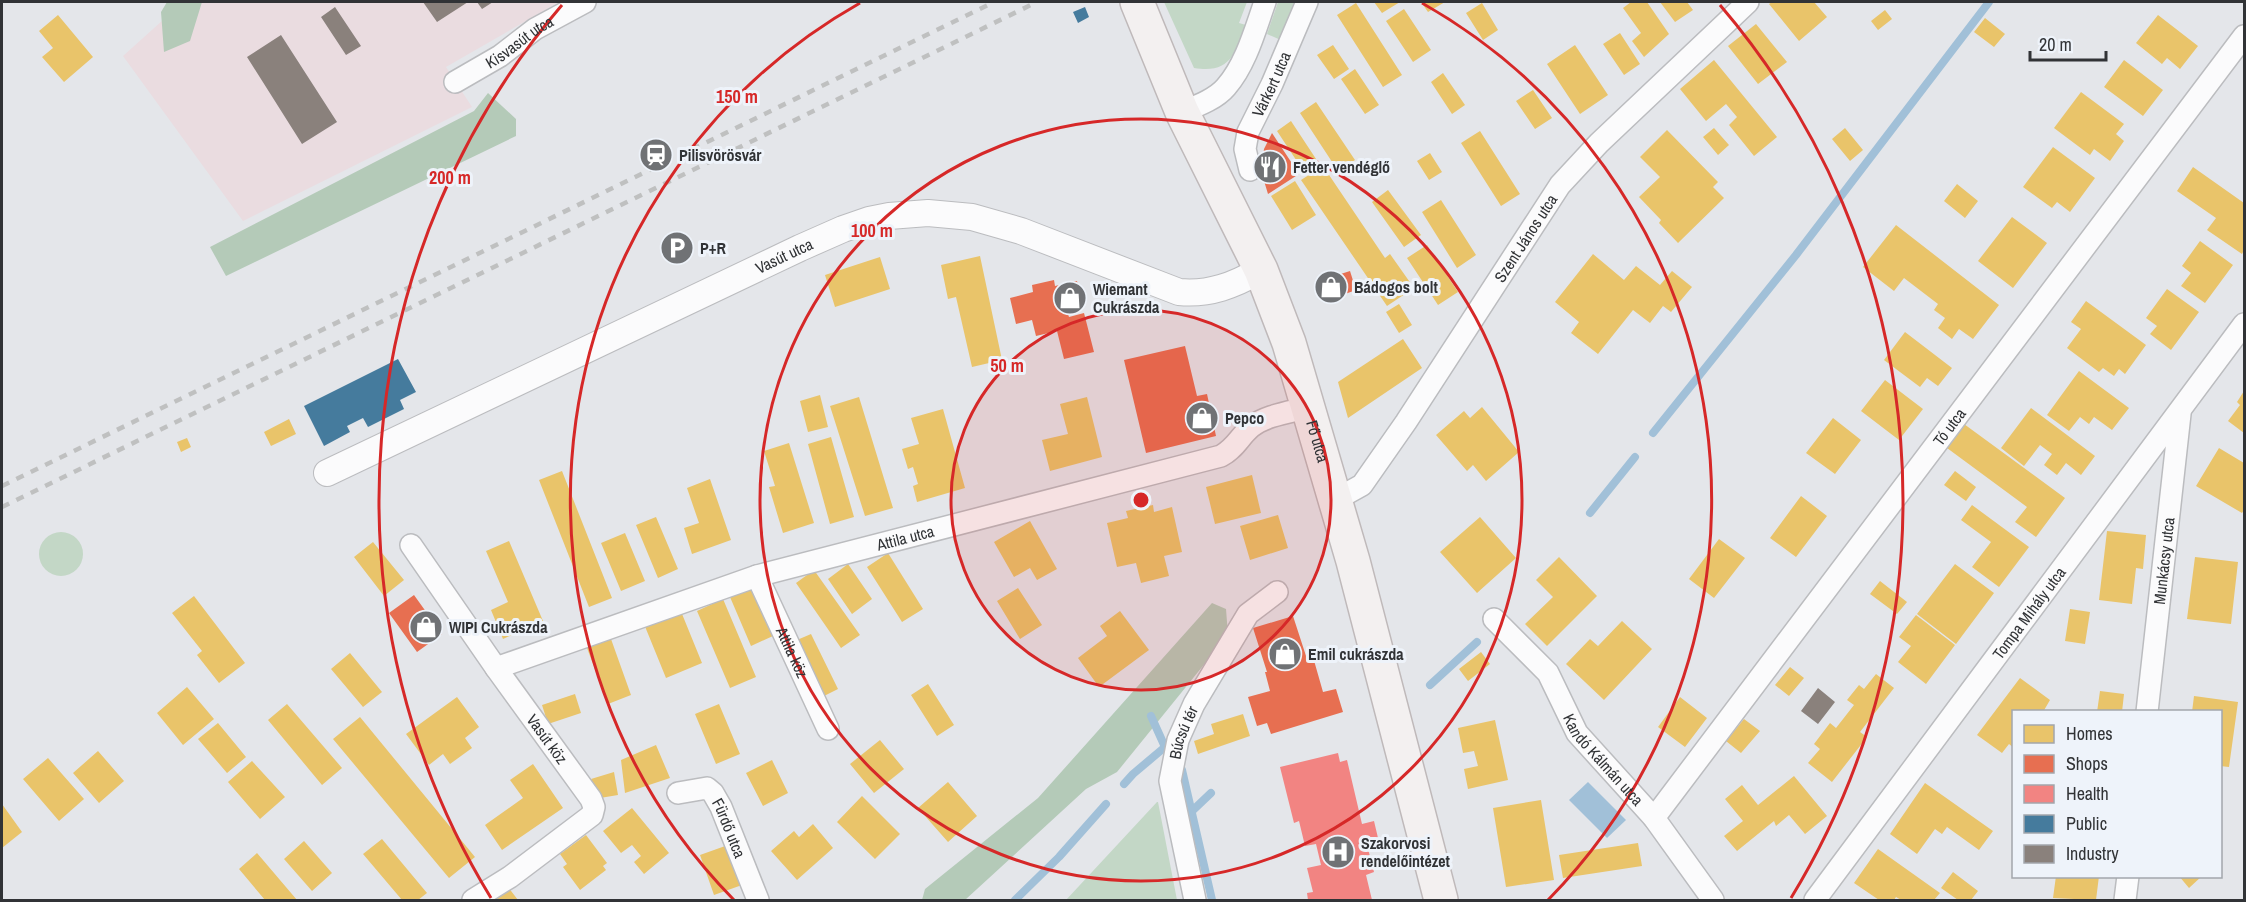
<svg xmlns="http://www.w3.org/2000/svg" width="2246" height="902" font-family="'Archivo Narrow',sans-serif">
<rect width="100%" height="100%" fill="#e4e6ea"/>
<path fill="#eadce0" d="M183,2H559L446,67L472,107L243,221L123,56Z"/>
<path fill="#c3d7c6" d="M1164,2H1247L1239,23L1246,25C1235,54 1230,74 1194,68Z
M1278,2H1301L1283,41L1267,34Z
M39 554a22 22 0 1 1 44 0a22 22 0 1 1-44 0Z
M1158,802L1177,900H1066L1157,802Z"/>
<path fill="#b4cab8" d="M167,2H202L190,41L164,52L161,12Z
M488,93L516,119V136L226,276L210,247L474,111Z
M1212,603L1226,609L1228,635L1117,772L1086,789L965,900H922L925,889L1038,798Z"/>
<path fill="#a1c0d8" d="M1588,782L1626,820L1607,838L1569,800Z"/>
<path fill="#e9c46a" d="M1374,2H1400L1382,13Z
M1421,2H1445L1428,12Z
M1631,2H1647L1669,34L1644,57L1632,41L1641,33L1623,8Z
M1660,2H1687L1693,10L1675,22Z
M1772,2H1814L1827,17L1799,41L1769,4Z
M1356,3L1402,75L1383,87L1337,15Z
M1482,3L1498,30L1483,40L1466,13Z
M1404,9L1431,50L1413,62L1386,21Z
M1885,10L1892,19L1878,30L1871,21Z
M58,15L93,57L64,82L42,57L53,48L39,31Z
M2158,15L2198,46L2180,69L2167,58L2162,64L2136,43Z
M1985,18L2005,34L1994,47L1974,32Z
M1756,24L1787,62L1758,84L1728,46Z
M1620,33L1640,64L1624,75L1603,44Z
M1333,45L1349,69L1334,79L1317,55Z
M1575,45L1608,95L1580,114L1547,64Z
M1714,60L1777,137L1754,156L1729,125L1737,117L1726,104L1706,121L1680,89Z
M2124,60L2163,90L2143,116L2104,87Z
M1355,69L1379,105L1365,114L1341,79Z
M1443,73L1465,105L1452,114L1431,82Z
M1533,90L1552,118L1535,129L1516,101Z
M2081,92L2124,124L2116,134L2124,141L2110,161L2094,149L2090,155L2054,128Z
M1316,102L1355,160L1338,171L1300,113Z
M1291,121L1318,162L1304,172L1277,131Z
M1714,128L1729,145L1718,155L1703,137Z
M1845,128L1863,150L1850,161L1832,139Z
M1667,130L1718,182L1713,187L1724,198L1678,243L1659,223L1661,220L1639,197L1660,177L1640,157Z
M1480,131L1520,194L1501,206L1461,143Z
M2053,147L2095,178L2070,212L2057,202L2052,208L2023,187Z
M1430,153L1442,172L1429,180L1417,161Z
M1323,166L1385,258L1390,254L1414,288L1387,306L1301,180Z
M2193,167L2244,203V250L2242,254L2207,230L2216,218L2177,191Z
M1295,181L1316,215L1292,230L1271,196Z
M1957,184L1978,201L1965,218L1944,201Z
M1388,190L1421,235L1404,247L1372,202Z
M1441,200L1476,255L1457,268L1422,212Z
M2012,217L2047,243L2013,288L1978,261Z
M1896,225L1999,305L1973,339L1959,329L1952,339L1938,328L1945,318L1934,310L1938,304L1904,278L1894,291L1863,267Z
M2200,241L2233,265L2205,303L2181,286L2191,273L2182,266Z
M1427,245L1458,292L1438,305L1407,258Z
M1593,254L1624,280L1636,266L1660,285L1672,271L1692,287L1671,312L1663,306L1650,323L1633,310L1598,354L1571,333L1579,322L1555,302Z
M980,256L1002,360L972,367L956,297L948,299L941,265Z
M880,257L890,289L835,307L825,275Z
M2167,289L2199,312L2171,350L2150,334L2157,326L2146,318Z
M2086,301L2146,345L2125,374L2119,369L2114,376L2103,368L2099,372L2067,348L2081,329L2071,322Z
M1399,304L1412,325L1399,333L1386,312Z
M1905,332L1952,368L1938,386L1927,378L1920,387L1884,360Z
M1403,339L1422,368L1348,418L1338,382Z
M2079,371L2129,408L2112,430L2094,417L2089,424L2080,417L2069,431L2047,415Z
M1885,380L1923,409L1899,440L1861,411Z
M2244,391V433L2228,421L2240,405L2237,402Z
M820,395L828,427L808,432L800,401Z
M859,397L893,508L865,516L830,406Z
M1087,397L1102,457L1050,471L1042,440L1068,434L1060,404Z
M1482,407L1519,452L1486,481L1473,465L1467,471L1436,435L1464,411L1470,418Z
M2031,408L2095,456L2081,475L2066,463L2057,475L2044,465L2052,454L2040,445L2024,466L2001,448Z
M943,409L965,488L917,502L913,486L918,484L913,467L908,469L902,449L919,444L911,418Z
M1833,418L1861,440L1835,474L1806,453Z
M289,419L296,434L271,446L264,432Z
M1964,424L2065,498L2036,537L2015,522L2027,507L1947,448Z
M831,437L854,517L830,524L808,444Z
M187,438L191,447L181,452L177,442Z
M789,443L814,523L783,533L769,487L775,486L764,451Z
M2219,448L2244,463V510L2242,513L2196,486Z
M562,471L612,598L589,607L539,480Z
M1955,471L1976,487L1966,501L1944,485Z
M1252,475L1261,513L1215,524L1206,487Z
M710,479L731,540L692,554L684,528L699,523L687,488Z
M1801,496L1827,516L1796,557L1770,538Z
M1153,505L1154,512L1172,507L1182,552L1164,556L1169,576L1141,583L1136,563L1117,567L1107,523L1128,518L1126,511Z
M1972,505L2029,547L1999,587L1972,567L1991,542L1961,520Z
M1278,515L1288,548L1250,560L1240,526Z
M656,517L678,569L658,578L636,525Z
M1480,517L1516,558L1477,593L1440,552Z
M1030,521L1057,569L1037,580L1030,568L1014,577L994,542Z
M2107,531L2146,535L2143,569L2136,568L2132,604L2099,600Z
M625,533L645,581L621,591L601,543Z
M1719,539L1745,558L1714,598L1689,579Z
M509,541L543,621L503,639L491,610L508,602L486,551Z
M373,542L404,580L384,596L354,557Z
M888,553L923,609L902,622L867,567Z
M1559,557L1597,596L1547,646L1525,624L1553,597L1536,580Z
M2195,557L2238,562L2231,624L2187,619Z
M848,564L872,599L852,614L828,579Z
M1955,564L1994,593L1956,644L1917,614Z
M814,570L860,635L841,648L796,583Z
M1880,581L1907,602L1897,614L1870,594Z
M752,588L773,636L751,646L730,597Z
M1018,588L1042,625L1020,639L997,601Z
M194,596L245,663L219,683L197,655L202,651L172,613Z
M723,599L756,677L730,688L697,611Z
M680,609L702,663L666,678L644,624Z
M2070,609L2090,612L2085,644L2065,641Z
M1120,611L1149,650L1099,687L1078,658L1107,636L1100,626Z
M1916,615L1955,645L1926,684L1898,662L1911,646L1899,637Z
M1622,621L1652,649L1604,700L1566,664L1590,639L1598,646Z
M811,634L838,689L824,696L797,640Z
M611,639L631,695L608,704L587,648Z
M1481,652L1490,664L1468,681L1459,669Z
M350,653L382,692L363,707L331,669Z
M1790,667L1804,678L1789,696L1775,685Z
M1876,674L1894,688L1860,732L1867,737L1832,782L1808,763L1820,749L1814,744L1830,723L1836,728L1854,705L1847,700L1859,685L1864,689Z
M2020,678L2050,700L2043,712H2014V748L2009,744L2002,753L1977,735Z
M928,684L954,725L937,736L911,695Z
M187,687L214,719L183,745L157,713Z
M2100,691L2124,694L2122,712H2097Z
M575,694L581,713L548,724L542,705Z
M2194,696L2238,702L2229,767L2220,766V712H2192Z
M457,697L479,727L465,738L472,748L450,764L443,754L429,765L406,734Z
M1680,697L1707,718L1685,747L1658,727Z
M287,704L342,768L322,785L268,720Z
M719,704L740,754L716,764L695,714Z
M1243,714L1250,736L1198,754L1194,741L1214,734L1211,724Z
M360,717L475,857L449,878L333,739Z
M1744,719L1760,731L1741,753L1726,741Z
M1495,720L1508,780L1468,789L1464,769L1478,766L1474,751L1463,753L1458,728Z
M218,723L246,757L227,773L198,739Z
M880,740L904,769L874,793L850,764Z
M656,745L670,778L625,793L621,760Z
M98,751L124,781L99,803L73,773Z
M48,758L84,799L59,821L23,779Z
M772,760L788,793L763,806L746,773Z
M252,761L285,797L260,819L228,782Z
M533,764L563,808L502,850L485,825L523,798L510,780Z
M614,772L618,795L600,798L591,779Z
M1794,776L1827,816L1805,834L1789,815L1776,826L1774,821L1737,851L1724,836L1743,821L1725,799L1742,785L1758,805Z
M948,782L977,816L948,842L918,808Z
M1925,783L1993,831L1979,850L1947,827L1942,834L1935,829L1917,854L1890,834Z
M862,796L900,834L875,859L837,822Z
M1541,800L1554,880L1506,887L1493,808Z
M2,804L22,832L2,848Z
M632,808L669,853L644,874L634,862L641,856L632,845L621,853L603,831Z
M813,824L833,848L797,880L771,851L794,831L799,837Z
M586,835L607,863L603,866L606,870L580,890L563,867L567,864L560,854Z
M382,839L427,893L418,900H402L363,854Z
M304,841L332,873L312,891L284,859Z
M1638,843L1642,866L1563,878L1559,855Z
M728,845L742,885L714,895L700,855Z
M1878,849L1940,893L1934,900H1901L1896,897L1894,900H1879L1854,883Z
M257,853L297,900H265L239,869Z
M1953,872L1978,891L1971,900H1958L1941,888Z
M2056,876H2099L2096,900L2053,898Z
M2179,876H2202L2189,888Z
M508,887L518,900H491Z"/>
<path fill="#e76f51" d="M1272,133L1299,174L1268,194L1261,171L1264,149Z
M1350,271L1356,290L1326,301L1319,281Z
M1054,280L1055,286L1077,281L1083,307L1067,311L1069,317L1084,313L1094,352L1064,359L1057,331L1036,336L1032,320L1016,324L1010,298L1033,292L1032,285Z
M1185,346L1197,396L1207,394L1216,436L1146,453L1124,360Z
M414,595L442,634L417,652L389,613Z
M1293,616L1307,659L1313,657L1323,692L1336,689L1343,712L1271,734L1267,723L1257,726L1248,697L1270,691L1265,672H1267L1253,628Z"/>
<path fill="#f28482" d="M1338,753L1340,762L1347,760L1362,824L1374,821L1378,838L1366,841L1374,872L1366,875L1372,900H1308L1307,893L1313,892L1307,868L1321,865L1316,844L1305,846L1299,821L1294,823L1280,767Z"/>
<path fill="#457b9d" d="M1085,7L1089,17L1078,23L1073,12Z
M398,359L416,392L400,400L404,409L368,427L363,418L347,426L350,432L324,446L304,406Z"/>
<path fill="#8a817c" d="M423,2H468L437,22Z
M477,2H493L482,9Z
M335,7L361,46L346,55L321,17Z
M281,35L337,122L302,144L247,57Z
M1818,688L1835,702L1818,724L1801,711Z"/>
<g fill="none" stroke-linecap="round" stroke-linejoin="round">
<path stroke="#a1c0d8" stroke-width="8" d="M1653,433L1796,255L1989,2
M1590,513L1635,457
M1430,685L1477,642
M1182,770L1212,900
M1124,784L1133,774L1165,747L1151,716
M1191,812L1211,793
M1015,900L1059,857L1106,804"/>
<defs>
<g id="minor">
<path id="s1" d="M455,82L500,56L535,29L585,2"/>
<path d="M1182,112C1197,106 1216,99 1226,87C1246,64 1255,30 1265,2"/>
<path id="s2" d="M1250,170L1245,149L1248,132L1272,84L1307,2"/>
<path id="s3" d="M1335,500L1362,485L1406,422L1560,185L1599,143L1748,2"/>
<path id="s4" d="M411,545L496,668L591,799L594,807L592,815L510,877L473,900"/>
<path id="s5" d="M757,576L828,729"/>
<path id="s6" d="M1494,619L1548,673L1577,733L1654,818L1713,900"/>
<path id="s7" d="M496,668L757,576L1221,456C1236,448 1239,437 1251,427C1266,415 1291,412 1309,407"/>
<path id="s8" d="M2147,712L2180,414"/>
<path id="s9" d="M678,793L707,788L713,793L721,807L758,900"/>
<path id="s10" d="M1654,818L2244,36"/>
<path id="s11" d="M1195,900L1170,781L1178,740L1194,704L1248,614L1277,592"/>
<path id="s12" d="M1815,900L2244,324"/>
<path d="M2125,900L2128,876"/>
</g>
<g id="tertiary">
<path id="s13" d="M327,473L800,248L843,229L869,220L889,216L928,213L972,217L1021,231L1179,292C1210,295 1234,285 1261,270"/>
</g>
<g id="primary">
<path id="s14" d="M1137,2L1182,112L1261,270L1289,343L1353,561L1441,900"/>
</g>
</defs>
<use href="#minor" stroke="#bbbcbf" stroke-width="24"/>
<use href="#tertiary" stroke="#bbbcbf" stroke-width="28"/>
<use href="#primary" stroke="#bfb9ba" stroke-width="36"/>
<use href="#minor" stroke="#fbfbfc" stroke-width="21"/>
<use href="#tertiary" stroke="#fbfbfc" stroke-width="26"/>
<use href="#primary" stroke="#f3f0f0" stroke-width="33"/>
<path stroke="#bfc0c0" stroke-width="4.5" stroke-dasharray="8 8" stroke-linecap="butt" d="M2,486L994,2
M2,507L1037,2"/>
</g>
<circle cx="1141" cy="500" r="190" fill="#d62828" fill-opacity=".12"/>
<g fill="none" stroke="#d62828" stroke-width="3">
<circle cx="1141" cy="500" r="190"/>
<circle cx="1141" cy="500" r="381"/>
<path d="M734 900A571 571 0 0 1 860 3M1422 3A571 571 0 0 1 1548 900"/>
<path d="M491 898A762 762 0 0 1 562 5M1720 5A762 762 0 0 1 1791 898"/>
</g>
<defs>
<symbol id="station-disc" viewBox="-11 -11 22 22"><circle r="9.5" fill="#707275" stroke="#eef3fa"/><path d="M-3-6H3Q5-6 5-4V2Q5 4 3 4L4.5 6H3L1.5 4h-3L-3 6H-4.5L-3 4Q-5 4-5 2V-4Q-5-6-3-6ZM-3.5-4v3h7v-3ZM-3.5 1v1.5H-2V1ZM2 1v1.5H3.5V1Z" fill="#fff"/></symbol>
<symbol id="restaurant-disc" viewBox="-11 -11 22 22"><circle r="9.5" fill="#707275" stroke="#eef3fa"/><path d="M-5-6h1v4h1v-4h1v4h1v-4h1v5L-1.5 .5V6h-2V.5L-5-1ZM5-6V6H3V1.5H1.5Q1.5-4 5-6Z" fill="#fff"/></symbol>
<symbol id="parking-disc" viewBox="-11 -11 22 22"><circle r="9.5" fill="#707275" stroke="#eef3fa"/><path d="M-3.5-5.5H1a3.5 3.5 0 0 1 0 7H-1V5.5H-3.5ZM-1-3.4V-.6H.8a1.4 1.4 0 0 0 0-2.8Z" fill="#fff"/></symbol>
<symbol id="shop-disc" viewBox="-11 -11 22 22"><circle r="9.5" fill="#707275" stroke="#eef3fa"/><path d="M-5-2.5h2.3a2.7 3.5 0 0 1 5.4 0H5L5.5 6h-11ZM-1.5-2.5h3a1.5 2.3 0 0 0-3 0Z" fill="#fff"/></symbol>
<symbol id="hospital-disc" viewBox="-11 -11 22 22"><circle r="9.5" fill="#707275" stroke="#eef3fa"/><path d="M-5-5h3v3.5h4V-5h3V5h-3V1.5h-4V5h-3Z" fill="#fff"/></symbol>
</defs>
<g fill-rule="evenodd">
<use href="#station-disc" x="637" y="136" width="38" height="38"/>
<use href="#restaurant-disc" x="1251" y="148" width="38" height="38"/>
<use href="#parking-disc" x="658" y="229" width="38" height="38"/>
<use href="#shop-disc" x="1312" y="268" width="38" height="38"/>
<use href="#shop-disc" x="1051" y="279" width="38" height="38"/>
<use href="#shop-disc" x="1183" y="399" width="38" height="38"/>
<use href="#shop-disc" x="407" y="608" width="38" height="38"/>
<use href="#shop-disc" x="1266" y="635" width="38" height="38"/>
<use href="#hospital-disc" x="1319" y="833" width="38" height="38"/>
</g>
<g text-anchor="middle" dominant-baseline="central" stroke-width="6" stroke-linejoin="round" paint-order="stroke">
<g font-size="16" fill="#313336" stroke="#eef3fa">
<text stroke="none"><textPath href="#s1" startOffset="76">Kisvasút utca</textPath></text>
<text stroke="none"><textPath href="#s2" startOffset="92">Várkert utca</textPath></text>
<text stroke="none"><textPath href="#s3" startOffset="327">Szent János utca</textPath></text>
<text stroke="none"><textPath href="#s13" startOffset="506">Vasút utca</textPath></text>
<text stroke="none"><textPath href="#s10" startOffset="490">Tó utca</textPath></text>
<text stroke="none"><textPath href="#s14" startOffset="476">Fő utca</textPath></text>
<text stroke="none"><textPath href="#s7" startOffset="430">Attila utca</textPath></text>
<text stroke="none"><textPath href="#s8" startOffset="152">Munkácsy utca</textPath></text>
<text stroke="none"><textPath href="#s12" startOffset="358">Tompa Mihály utca</textPath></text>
<text stroke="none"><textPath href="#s5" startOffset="84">Attila köz</textPath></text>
<text stroke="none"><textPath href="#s11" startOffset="172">Búcsú tér</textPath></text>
<text stroke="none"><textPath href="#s4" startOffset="237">Vasút köz</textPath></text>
<text stroke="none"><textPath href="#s6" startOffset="180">Kandó Kálmán utca</textPath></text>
<text stroke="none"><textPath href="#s9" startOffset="76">Fürdő utca</textPath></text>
</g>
<g font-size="16" font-weight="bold" fill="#313336" stroke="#eef3fa" text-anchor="start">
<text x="679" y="155">Pilisvörösvár</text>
<text x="1293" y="167">Fetter vendéglő</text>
<text x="700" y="248">P+R</text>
<text x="1354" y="287">Bádogos bolt</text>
<text x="1093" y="289">Wiemant<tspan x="1093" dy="18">Cukrászda</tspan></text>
<text x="1225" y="418">Pepco</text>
<text x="449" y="627">WIPI Cukrászda</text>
<text x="1308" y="654">Emil cukrászda</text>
<text x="1361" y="843">Szakorvosi<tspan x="1361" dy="18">rendelőintézet</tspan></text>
</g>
</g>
<circle cx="1141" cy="500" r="9" fill="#d62828" stroke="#eef3fa" stroke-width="3"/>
<g font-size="18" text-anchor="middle" font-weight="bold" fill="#d62828" stroke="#eef3fa" stroke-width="6" stroke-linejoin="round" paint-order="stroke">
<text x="737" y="103">150 m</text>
<text x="450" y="184">200 m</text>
<text x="872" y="237">100 m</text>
<text x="1007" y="372">50 m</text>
</g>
<rect width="2246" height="902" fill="none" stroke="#313336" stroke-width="6"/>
<rect x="2012" y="710" width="210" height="168" fill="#eef3fa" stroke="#a2a6ac" stroke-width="1.5"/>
<rect x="2024" y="725" width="30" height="18" fill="#e9c46a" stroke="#a2a6ac" stroke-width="1.5"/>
<text x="2066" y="740" font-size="18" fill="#313336">Homes</text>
<rect x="2024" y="755" width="30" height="18" fill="#e76f51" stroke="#a2a6ac" stroke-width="1.5"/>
<text x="2066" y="770" font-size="18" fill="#313336">Shops</text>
<rect x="2024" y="785" width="30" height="18" fill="#f28482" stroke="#a2a6ac" stroke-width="1.5"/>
<text x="2066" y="800" font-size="18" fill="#313336">Health</text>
<rect x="2024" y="815" width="30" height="18" fill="#457b9d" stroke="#a2a6ac" stroke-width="1.5"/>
<text x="2066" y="830" font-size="18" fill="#313336">Public</text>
<rect x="2024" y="845" width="30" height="18" fill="#8a817c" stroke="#a2a6ac" stroke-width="1.5"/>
<text x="2066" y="860" font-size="18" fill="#313336">Industry</text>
<path d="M2030 51v9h76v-9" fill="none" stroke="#313336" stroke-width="3"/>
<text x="2039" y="51" font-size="18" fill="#313336" stroke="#eef3fa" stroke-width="4.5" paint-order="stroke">20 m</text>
</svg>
